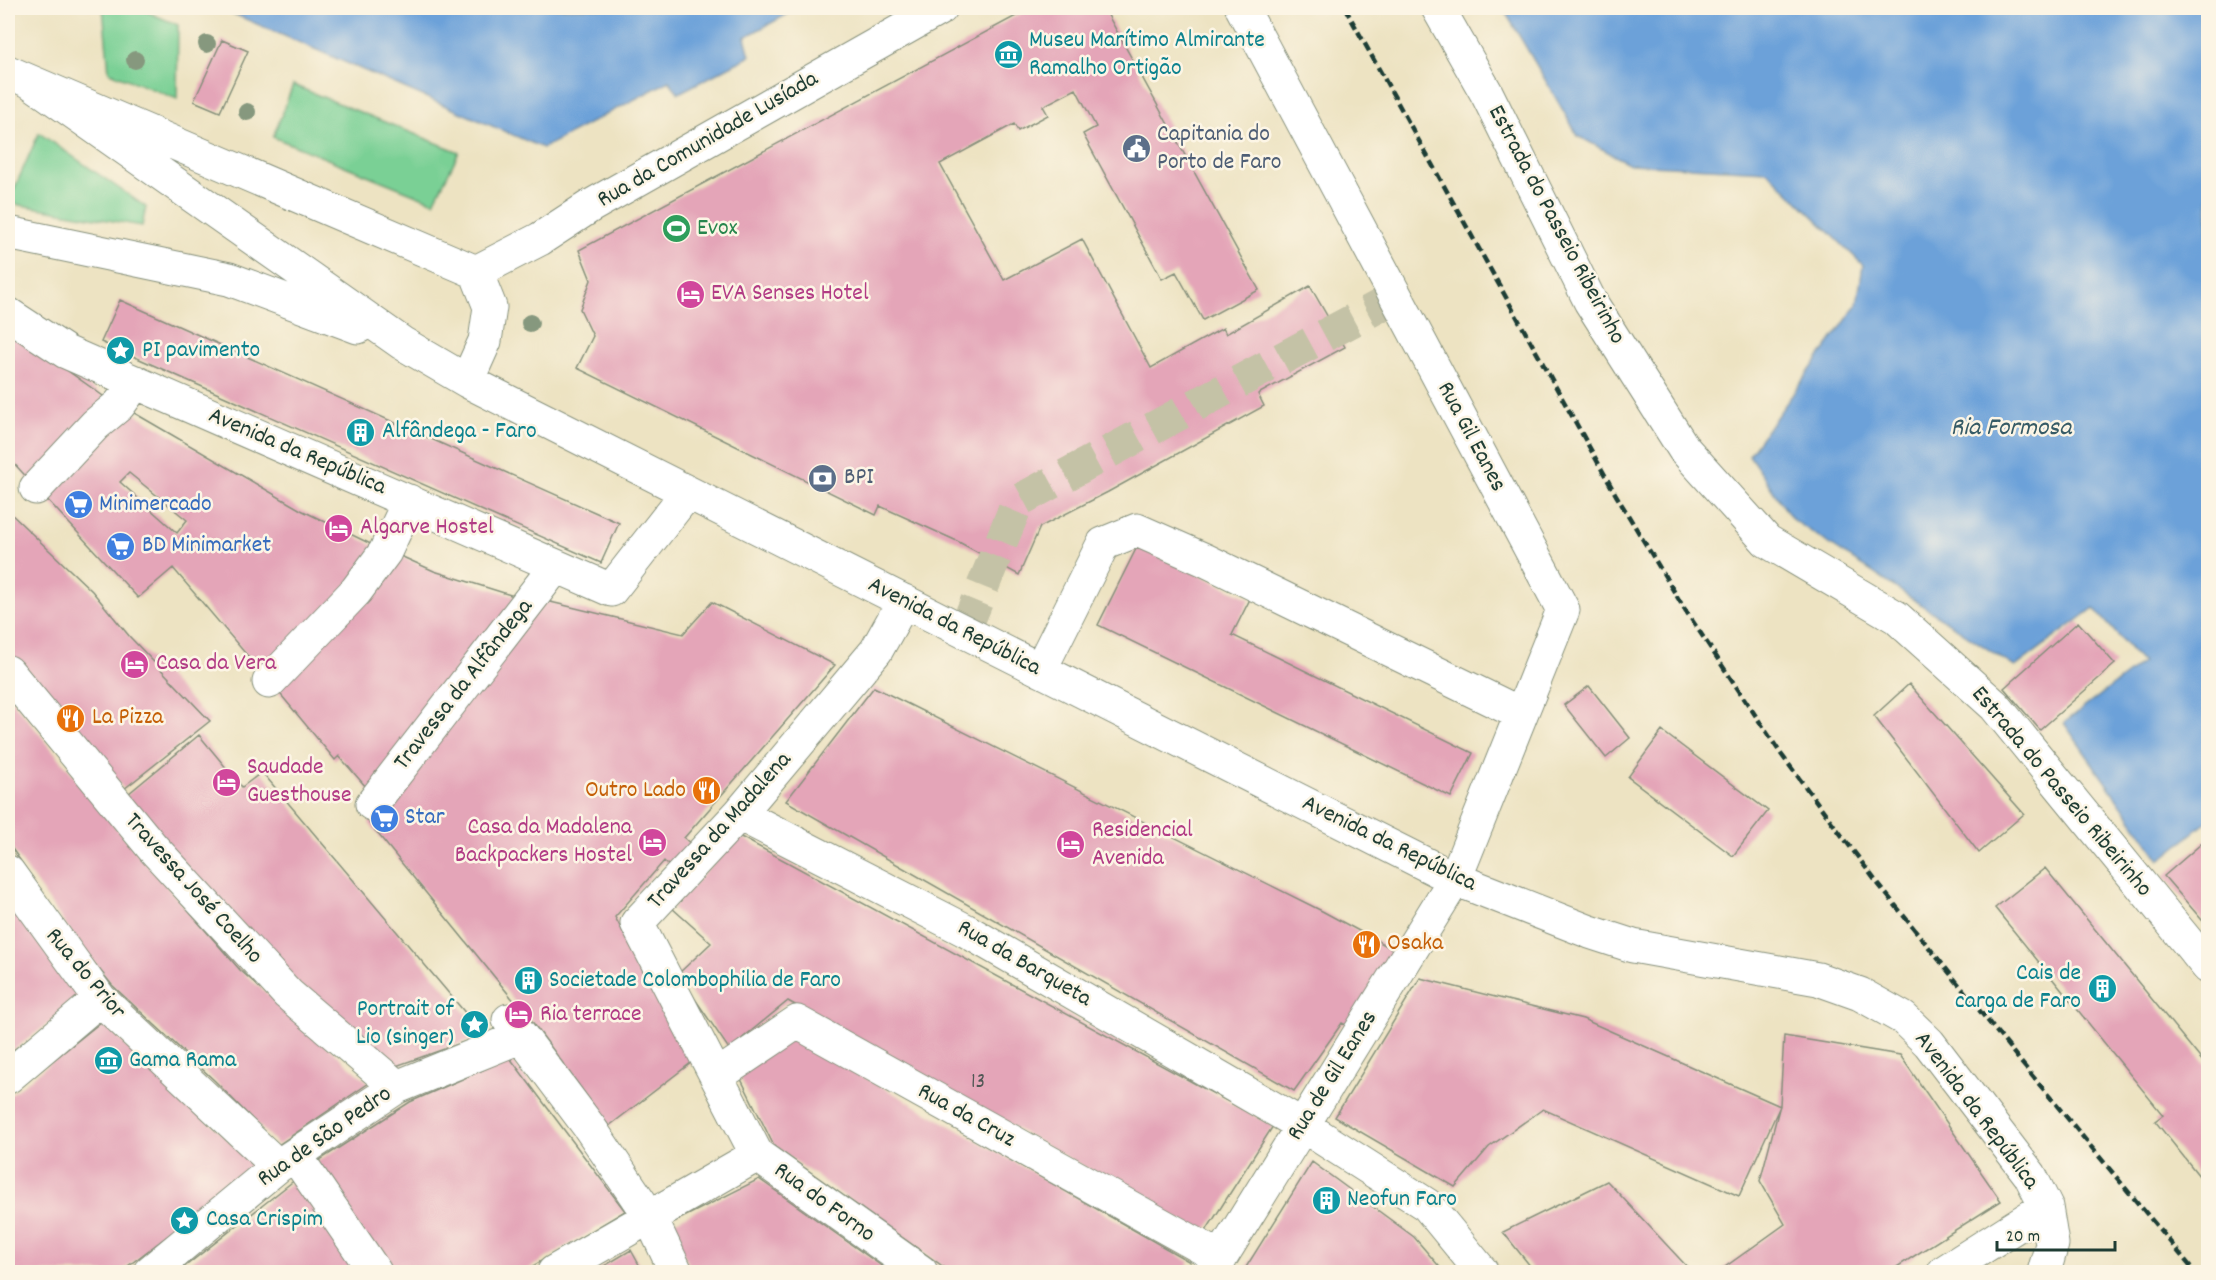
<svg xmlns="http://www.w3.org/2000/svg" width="2216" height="1280" font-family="Dekko,sans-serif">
<rect width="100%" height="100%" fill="#fcf5e5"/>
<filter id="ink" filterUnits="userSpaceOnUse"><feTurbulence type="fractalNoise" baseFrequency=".0167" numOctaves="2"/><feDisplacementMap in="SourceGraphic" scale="12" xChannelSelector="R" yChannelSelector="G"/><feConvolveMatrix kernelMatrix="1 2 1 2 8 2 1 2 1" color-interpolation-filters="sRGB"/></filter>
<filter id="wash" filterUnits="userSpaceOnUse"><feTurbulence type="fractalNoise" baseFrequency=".008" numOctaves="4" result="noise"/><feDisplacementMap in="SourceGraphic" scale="24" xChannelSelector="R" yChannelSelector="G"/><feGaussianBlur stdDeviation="1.35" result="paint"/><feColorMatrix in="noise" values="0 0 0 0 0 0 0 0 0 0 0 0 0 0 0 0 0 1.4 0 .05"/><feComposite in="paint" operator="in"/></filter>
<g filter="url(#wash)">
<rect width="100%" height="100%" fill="#ede3c2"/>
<path fill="#7ad095" stroke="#4c8664" stroke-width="1.5" d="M103,8H138L178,25L177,99L109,72Z
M293,85L459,152L434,202L273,137Z
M39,133L146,207L142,226L8,203Z"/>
<path fill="#6ca1d9" stroke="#466f86" stroke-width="1.5" d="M220,8H799L745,37L750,56L679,93L669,81L543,148Z
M1503,8H2208V821L2160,860L2064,723L2142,663L2094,608L2015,667L1792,519L1749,455L1857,305L1863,265L1767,171L1630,164L1578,136Z"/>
<g id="blocks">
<path fill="#e4a5b8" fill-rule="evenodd" d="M1031,8H1104L1259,290L1203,320L1176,272L1162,279L1083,134L1096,127L1076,89L1043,106L1048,115L1018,131L1014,124L940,164L1004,280L1082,239L1151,368L1223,328L1226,334L1310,286L1345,347L1258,394L1264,406L1108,492L1040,527L1019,575L957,541L880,506L876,515L577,368L593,336L580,309L591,280L579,250Z
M222,40L248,51L220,112L194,101Z
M120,300L619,523L601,563L101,342Z
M8,334L65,369L113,403L33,484L8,457Z
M124,407L301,510L379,548L268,680L173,568L138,598L44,496ZM129,473L187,520L177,533L120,482Z
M8,511L92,591L130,637L210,721L124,789L8,658Z
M1138,545L1250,599L1232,635L1473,753L1451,797L1098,625Z
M396,554L434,571L517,597L374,796L339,756L335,760L272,684Z
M534,598L683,634L712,602L835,665L684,838L701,853L680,877L664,861L615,917L692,1062L609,1126L520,1005L519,1007L369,823Z
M2078,622L2115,664L2040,730L2004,688Z
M1909,684L2024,814L1979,853L1874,716Z
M1589,686L1630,738L1606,758L1564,705Z
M874,687L1322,911L1400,953L1357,1031L1342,1023L1294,1091L786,801Z
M8,696L141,857L240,970L369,1083L278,1145L215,1081L112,985L79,944L8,843Z
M1662,731L1768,811L1733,856L1628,777Z
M199,735L242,787L262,772L484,1035L396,1066L323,1010L122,799Z
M739,836L1273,1126L1204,1234L788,1001L729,1049L678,974L711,943L672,908Z
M2208,838V927L2164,876Z
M2045,868L2208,1068V1187L2155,1121L2163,1115L1995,908Z
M8,898L82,998L8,1054Z
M1420,978L1583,1019L1780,1106L1739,1196L1543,1109L1489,1147L1455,1187L1335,1117Z
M101,1022L258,1167L120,1272H8V1097Z
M789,1034L1190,1262L1184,1272H951L774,1146L737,1071Z
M1784,1036L1900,1055L2001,1201L1889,1272H1718L1785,1224L1760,1181L1780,1105Z
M510,1058L625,1211L523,1272H391L312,1165L410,1102Z
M1312,1162L1414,1237L1444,1272H1243Z
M296,1179L361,1272H178Z
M759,1179L890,1272H693L668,1225Z
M1607,1181L1692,1272H1535L1503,1232Z
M631,1250L643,1272H594Z"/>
</g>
</g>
<g filter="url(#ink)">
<use href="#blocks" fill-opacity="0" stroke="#86907b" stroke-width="1.5"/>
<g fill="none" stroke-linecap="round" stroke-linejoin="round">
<path stroke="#c4c2a6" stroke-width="33" stroke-dasharray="33 16" stroke-linecap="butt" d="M964,632L1018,501L1396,297"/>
<defs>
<path id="minor" d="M1438,8L1487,94L1590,301L1684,449L1767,541L1896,617L1995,706L2208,967
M8,72L476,272
M32,83L402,343L467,381L1455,879L1590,932L1633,946L1818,979L1860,994L1903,1018L1929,1043L2030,1175L2046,1207L2052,1244L2044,1272
M8,233L229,279L358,327
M476,272L540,239L589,207L941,8
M8,314L66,352L611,590L687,493
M467,381L485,341L490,307L476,272
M36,488L95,425L119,405L136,382
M904,601L876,651L739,814L637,923L757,1155L921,1272
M1040,670L1103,544L1137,530L1205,560L1521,714
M8,672L153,848L288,994L397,1087
M269,682L356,591L385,552L409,501
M372,804L556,566
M739,814L965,930L1302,1125L1427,1205L1482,1272
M8,872L100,999L278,1166
M509,1020L590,1128L650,1217L676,1272
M717,1076L797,1022L1221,1258
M8,1077L100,999
M295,1155L375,1272
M150,1272L278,1166L397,1087L520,1037
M554,1272L757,1155
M1212,1272L1455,879L1563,610L1242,8
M1944,1272L2046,1207"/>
</defs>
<use href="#minor" stroke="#86907b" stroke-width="35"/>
<use href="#minor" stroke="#fff" stroke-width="33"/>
<path stroke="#1f3d34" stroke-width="4.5" stroke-dasharray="9 4.5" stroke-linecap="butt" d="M1345,8L1616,495L1684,608L1781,754L1875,880L2020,1061L2195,1272"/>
</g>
<g fill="#86987e">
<circle cx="207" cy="44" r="9"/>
<circle cx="135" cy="60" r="9"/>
<circle cx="247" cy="112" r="9"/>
<circle cx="530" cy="323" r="9"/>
</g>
</g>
<defs>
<symbol id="museum-disc" viewBox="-11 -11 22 22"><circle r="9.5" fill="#0f9aa8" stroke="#fcf5e5"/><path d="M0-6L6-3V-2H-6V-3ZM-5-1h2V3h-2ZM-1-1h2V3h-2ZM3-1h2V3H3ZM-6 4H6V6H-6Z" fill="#fff"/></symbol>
<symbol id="civic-disc" viewBox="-11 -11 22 22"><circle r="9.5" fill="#5c6f8a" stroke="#fcf5e5"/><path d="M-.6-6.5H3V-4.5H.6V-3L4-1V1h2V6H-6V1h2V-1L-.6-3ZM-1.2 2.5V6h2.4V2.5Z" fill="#fff"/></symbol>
<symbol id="stadium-disc" viewBox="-11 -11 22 22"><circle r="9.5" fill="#2e9e5b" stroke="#fcf5e5"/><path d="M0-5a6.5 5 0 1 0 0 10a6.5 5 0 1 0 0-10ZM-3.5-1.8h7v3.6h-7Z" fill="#fff"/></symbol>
<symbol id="hotel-disc" viewBox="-11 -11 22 22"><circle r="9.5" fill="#d1479c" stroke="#fcf5e5"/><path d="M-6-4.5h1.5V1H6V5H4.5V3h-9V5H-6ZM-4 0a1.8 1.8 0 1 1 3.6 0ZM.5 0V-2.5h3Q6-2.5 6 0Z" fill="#fff"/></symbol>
<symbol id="sight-disc" viewBox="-11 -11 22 22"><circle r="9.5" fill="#0f9aa8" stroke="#fcf5e5"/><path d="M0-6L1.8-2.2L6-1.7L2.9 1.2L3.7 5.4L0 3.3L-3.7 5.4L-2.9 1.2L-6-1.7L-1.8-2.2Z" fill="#fff"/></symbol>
<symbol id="building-disc" viewBox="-11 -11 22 22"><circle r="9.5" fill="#0f9aa8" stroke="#fcf5e5"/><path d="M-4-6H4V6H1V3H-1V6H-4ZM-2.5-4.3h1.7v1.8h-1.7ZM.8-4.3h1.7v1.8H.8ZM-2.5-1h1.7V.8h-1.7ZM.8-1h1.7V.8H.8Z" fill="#fff"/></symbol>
<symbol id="bank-disc" viewBox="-11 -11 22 22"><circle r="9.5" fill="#5c6f8a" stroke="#fcf5e5"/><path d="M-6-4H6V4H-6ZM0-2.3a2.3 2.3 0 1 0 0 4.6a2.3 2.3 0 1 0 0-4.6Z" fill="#fff"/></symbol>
<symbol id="supermarket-disc" viewBox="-11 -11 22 22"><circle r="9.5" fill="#3f7fe0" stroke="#fcf5e5"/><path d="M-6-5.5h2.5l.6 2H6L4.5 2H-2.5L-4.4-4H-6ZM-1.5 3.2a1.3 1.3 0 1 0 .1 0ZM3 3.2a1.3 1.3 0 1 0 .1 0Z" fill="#fff"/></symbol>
<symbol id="restaurant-disc" viewBox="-11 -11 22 22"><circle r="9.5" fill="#e8710a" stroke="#fcf5e5"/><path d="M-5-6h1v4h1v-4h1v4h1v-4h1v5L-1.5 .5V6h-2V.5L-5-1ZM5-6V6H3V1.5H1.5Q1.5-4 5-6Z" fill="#fff"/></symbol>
</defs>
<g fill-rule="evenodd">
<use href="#museum-disc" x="992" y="38" width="33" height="33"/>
<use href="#civic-disc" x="1120" y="132" width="33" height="33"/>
<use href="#stadium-disc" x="660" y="212" width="33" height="33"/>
<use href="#hotel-disc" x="674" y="278" width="33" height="33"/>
<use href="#sight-disc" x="104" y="334" width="33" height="33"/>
<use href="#building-disc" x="344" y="416" width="33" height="33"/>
<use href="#bank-disc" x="806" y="462" width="33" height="33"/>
<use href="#supermarket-disc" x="62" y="488" width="33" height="33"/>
<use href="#hotel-disc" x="322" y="512" width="33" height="33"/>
<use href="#supermarket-disc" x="104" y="530" width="33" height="33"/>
<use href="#hotel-disc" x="118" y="648" width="33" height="33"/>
<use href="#restaurant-disc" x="54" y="702" width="33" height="33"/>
<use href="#hotel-disc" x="210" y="766" width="33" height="33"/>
<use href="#restaurant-disc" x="690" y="774" width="33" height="33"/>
<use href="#supermarket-disc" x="368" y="802" width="33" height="33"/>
<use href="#hotel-disc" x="636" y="826" width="33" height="33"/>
<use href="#hotel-disc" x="1054" y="828" width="33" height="33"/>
<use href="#restaurant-disc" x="1350" y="928" width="33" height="33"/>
<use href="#building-disc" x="512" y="964" width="33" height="33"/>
<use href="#building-disc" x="2086" y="972" width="33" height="33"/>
<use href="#hotel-disc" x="502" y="998" width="33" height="33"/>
<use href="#sight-disc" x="458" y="1008" width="33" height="33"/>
<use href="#museum-disc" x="92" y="1044" width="33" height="33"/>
<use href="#building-disc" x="1310" y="1184" width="33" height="33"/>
<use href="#sight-disc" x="168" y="1204" width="33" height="33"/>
</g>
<g text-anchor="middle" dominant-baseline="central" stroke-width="5" stroke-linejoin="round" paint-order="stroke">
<g font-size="21" fill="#505755">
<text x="978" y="1083">13</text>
</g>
<g font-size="24" fill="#0d838f" stroke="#fcf5e5" text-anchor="start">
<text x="1029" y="41">Museu Marítimo Almirante<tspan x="1029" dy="28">Ramalho Ortigão</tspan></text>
<text x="142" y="351">PI pavimento</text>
<text x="382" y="432">Alfândega - Faro</text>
<text x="2081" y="974" text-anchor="end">Cais de<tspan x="2081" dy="28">carga de Faro</tspan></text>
<text x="549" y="981">Societade Colombophilia de Faro</text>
<text x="454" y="1010" text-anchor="end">Portrait of<tspan x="454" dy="28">Lio (singer)</tspan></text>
<text x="129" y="1061">Gama Rama</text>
<text x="1347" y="1200">Neofun Faro</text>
<text x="206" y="1220">Casa Crispim</text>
</g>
<g font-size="24" fill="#4e5e75" stroke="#fcf5e5" text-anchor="start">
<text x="1157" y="135">Capitania do<tspan x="1157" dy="28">Porto de Faro</tspan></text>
<text x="844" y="478">BPI</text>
</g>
<g font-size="24" fill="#1f3d34" stroke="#fcf5e5">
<text transform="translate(708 140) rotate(-30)">Rua da Comunidade Lusíada</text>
<text transform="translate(1556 225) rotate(62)">Estrada do Passeio Ribeirinho</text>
<text transform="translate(1471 437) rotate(62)">Rua Gil Eanes</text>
<text transform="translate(297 452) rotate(23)">Avenida da República</text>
<text transform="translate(954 627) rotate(27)">Avenida da República</text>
<text transform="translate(464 685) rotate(-52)">Travessa da Alfândega</text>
<text transform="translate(2061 792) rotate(50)">Estrada do Passeio Ribeirinho</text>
<text transform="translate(720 831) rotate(-48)">Travessa da Madalena</text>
<text transform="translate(1389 844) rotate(26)">Avenida da República</text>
<text transform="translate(193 889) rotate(48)">Travessa José Coelho</text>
<text transform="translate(1024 964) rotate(30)">Rua da Barqueta</text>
<text transform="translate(85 974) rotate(50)">Rua do Prior</text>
<text transform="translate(1333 1076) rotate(-58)">Rua de Gil Eanes</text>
<text transform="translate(1976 1111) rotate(53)">Avenida da República</text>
<text transform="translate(966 1116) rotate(29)">Rua da Cruz</text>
<text transform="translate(325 1137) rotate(-35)">Rua de São Pedro</text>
<text transform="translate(824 1203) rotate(36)">Rua do Forno</text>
</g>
<g font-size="24" fill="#27864d" stroke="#fcf5e5" text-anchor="start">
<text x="697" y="229">Evox</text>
</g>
<g font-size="24" fill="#b23c85" stroke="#fcf5e5" text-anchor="start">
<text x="711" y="294">EVA Senses Hotel</text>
<text x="360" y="528">Algarve Hostel</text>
<text x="156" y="664">Casa da Vera</text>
<text x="247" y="768">Saudade<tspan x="247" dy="28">Guesthouse</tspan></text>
<text x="632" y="828" text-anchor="end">Casa da Madalena<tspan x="632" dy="28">Backpackers Hostel</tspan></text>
<text x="1092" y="831">Residencial<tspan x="1092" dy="28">Avenida</tspan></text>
<text x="540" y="1015">Ria terrace</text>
</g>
<g font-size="24" fill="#366cbe" stroke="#fcf5e5" text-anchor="start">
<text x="99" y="505">Minimercado</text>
<text x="142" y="546">BD Minimarket</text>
<text x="405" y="818">Star</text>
</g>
<g font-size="24" fill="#c56008" stroke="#fcf5e5" text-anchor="start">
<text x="92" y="718">La Pizza</text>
<text x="686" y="791" text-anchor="end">Outro Lado</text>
<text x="1387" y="944">Osaka</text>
</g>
<g font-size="26" font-style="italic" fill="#365b66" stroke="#fcf5e5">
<text x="2011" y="428">Ria Formosa</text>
</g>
</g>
<rect width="2216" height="1280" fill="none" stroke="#fcf5e5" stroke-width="30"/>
<path d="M1997 1241v9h118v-9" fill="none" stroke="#1f3d34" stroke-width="3"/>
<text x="2006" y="1241" font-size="18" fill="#1f3d34" stroke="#fcf5e5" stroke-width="4.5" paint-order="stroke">20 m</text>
</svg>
